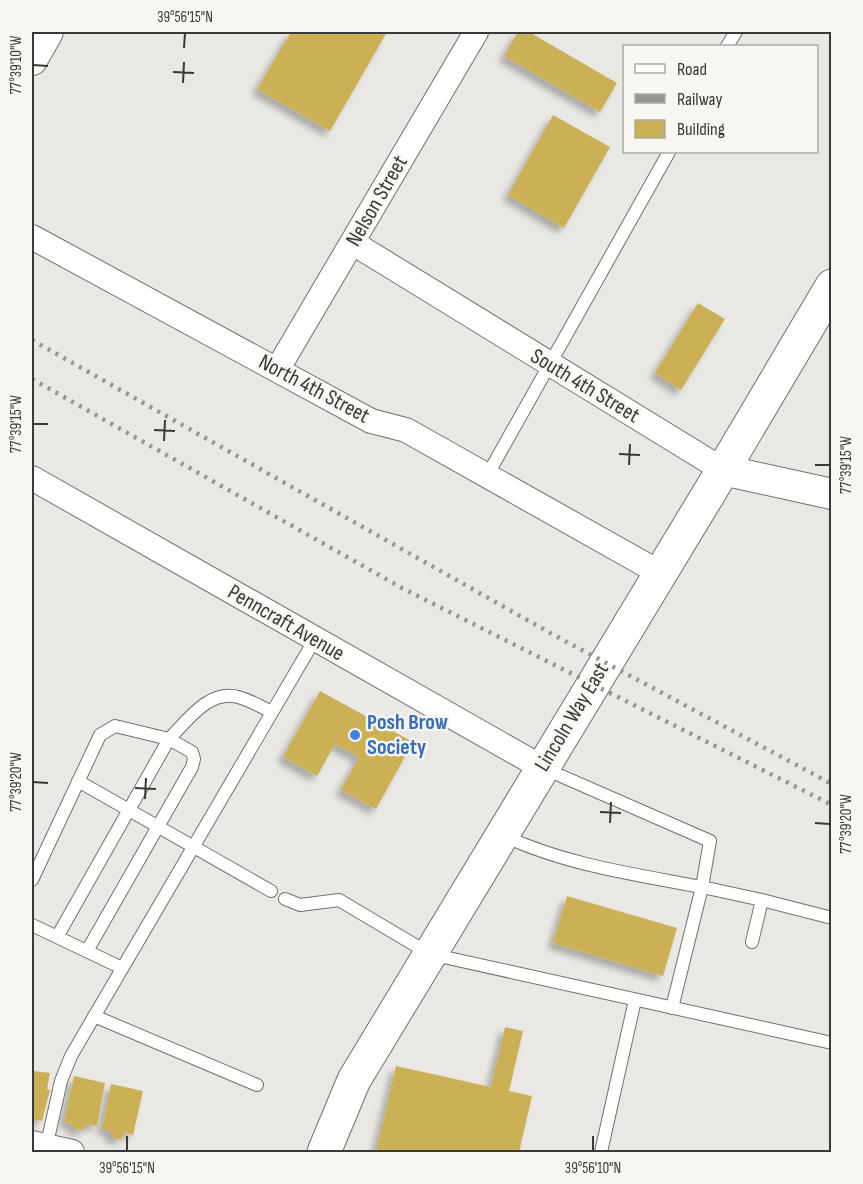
<svg xmlns="http://www.w3.org/2000/svg" width="863" height="1184" font-family="'Sofia Sans Condensed',sans-serif">
<defs>
<filter id="shadow"><feDropShadow dx="-5.5" dy="5.5" stdDeviation="3" flood-color="#0004"/></filter>
</defs>
<rect width="100%" height="100%" fill="#eae8e4"/>
<path fill="#ccb055" filter="url(#shadow)" d="M291,32H387L330,131L257,89Z
M518,32H529L617,83L600,112L504,56Z
M553,115L610,147L564,228L508,195Z
M698,303L725,319L681,390L655,373Z
M320,691L413,742L376,809L341,790L359,757L335,744L317,776L283,757Z
M567,896L677,928L663,976L553,943Z
M505,1027L523,1031L509,1091L532,1096L519,1152H376L396,1066L491,1087Z
M33,1071L50,1073L47,1089L50,1090L42,1121L32,1119Z
M74,1076L105,1083L97,1126L85,1124L84,1130L73,1129V1124L64,1122Z
M111,1084L143,1091L133,1135L124,1132L121,1140L111,1137V1131L102,1129Z"/>
<g fill="none" stroke-linecap="round" stroke-linejoin="round">
<defs>
<path id="service" d="M727,46L736,32
M488,474L669,152
M78,781L271,891
M502,835C566,865 633,874 702,887L710,841L543,768
M32,880L100,735L115,726L169,739L57,937
M285,899L300,905L339,900L430,954L832,1043
M762,900L832,918
M32,925L122,968
M87,951L192,767L194,759L192,752L169,739C187,721 209,689 238,697C250,700 261,707 272,712
M672,1008L702,887L762,900L752,942
M94,1016L257,1085
M46,1148L61,1081L71,1056L315,639
M601,1152L635,1000"/>
<path id="minor" d="M32,237L371,421L406,430L660,573
M353,243L723,470
M277,370L476,32
M32,478L541,767
M32,1143L72,1152"/>
<path id="tertiary" d="M32,60L48,32
M723,470L832,494"/>
<path id="trunk" d="M324,1152L354,1080L723,470L832,286"/>
</defs>
<use href="#service" stroke="#72706c" stroke-width="14"/>
<use href="#minor" stroke="#72706c" stroke-width="26"/>
<use href="#tertiary" stroke="#72706c" stroke-width="32"/>
<use href="#trunk" stroke="#72706c" stroke-width="35"/>
<use href="#service" stroke="#fff" stroke-width="12"/>
<use href="#minor" stroke="#fff" stroke-width="24"/>
<use href="#tertiary" stroke="#fff" stroke-width="30"/>
<use href="#trunk" stroke="#fff" stroke-width="33"/>
<path stroke="#969592" stroke-width="4.5" stroke-dasharray="3 6" stroke-linecap="butt" d="M32,340L552,634L832,784
M32,379L402,588L832,805"/>
</g>
<path fill="none" stroke="#393937" stroke-width="2" d="M184,48L185,33M33,65L48,66M173,72L194,73M183,83L184,62M33,424H48M154,430L175,431M164,441L165,420M619,454L640,455M629,465L630,444M815,465H830M33,782L48,783M135,788L156,789M145,799L146,778M600,812L621,813M610,823L611,802M815,823L830,824M127,1151V1136M593,1151V1136"/>
<circle fill="#3f7fe0" stroke="#f7f6f1" stroke-width="2" cx="355" cy="735" r="6"/>
<g text-anchor="middle" dominant-baseline="central" stroke-width="5" stroke-linejoin="round" paint-order="stroke">
<g font-size="22" fill="#393937" stroke="#f7f6f1">
<text transform="translate(377 201) rotate(-60)">Nelson Street</text>
<text transform="translate(585 386) rotate(31)">South 4th Street</text>
<text transform="translate(314 389) rotate(28)">North 4th Street</text>
<text transform="translate(286 623) rotate(30)">Penncraft Avenue</text>
<text transform="translate(572 717) rotate(-59)">Lincoln Way East</text>
</g>
<g font-size="22" font-weight="bold" fill="#366cbe" stroke="#f7f6f1" text-anchor="start">
<text x="367" y="722">Posh Brow<tspan x="367" dy="25">Society</tspan></text>
</g>
</g>
<rect width="863" height="1184" fill="none" stroke="#f7f6f1" stroke-width="66"/>
<rect x="623" y="45" width="195" height="108" fill="#f7f6f1" stroke="#abaaa7" stroke-width="1.5"/>
<rect x="635" y="64" width="30" height="9" fill="#ffffff" stroke="#abaaa7" stroke-width="1.5"/>
<text x="677" y="75" font-size="18" fill="#393937">Road</text>
<rect x="635" y="94" width="30" height="9" fill="#969592" stroke="#abaaa7" stroke-width="1.5"/>
<text x="677" y="105" font-size="18" fill="#393937">Railway</text>
<rect x="635" y="120" width="30" height="18" fill="#ccb055" stroke="#abaaa7" stroke-width="1.5"/>
<text x="677" y="135" font-size="18" fill="#393937">Building</text>
<rect x="33" y="33" width="797" height="1118" fill="none" stroke="#393937" stroke-width="2"/>
<g font-size="15" text-anchor="middle" fill="#393937">
<text x="185" y="22">39°56'15"N</text>
<text transform="translate(16 65) rotate(-90)" y="5">77°39'10"W</text>
<text transform="translate(16 424) rotate(-90)" y="5">77°39'15"W</text>
<text transform="translate(846 465) rotate(-90)" y="5">77°39'15"W</text>
<text transform="translate(16 782) rotate(-90)" y="5">77°39'20"W</text>
<text transform="translate(846 824) rotate(-90)" y="5">77°39'20"W</text>
<text x="127" y="1173">39°56'15"N</text>
<text x="593" y="1173">39°56'10"N</text>
</g>
</svg>
